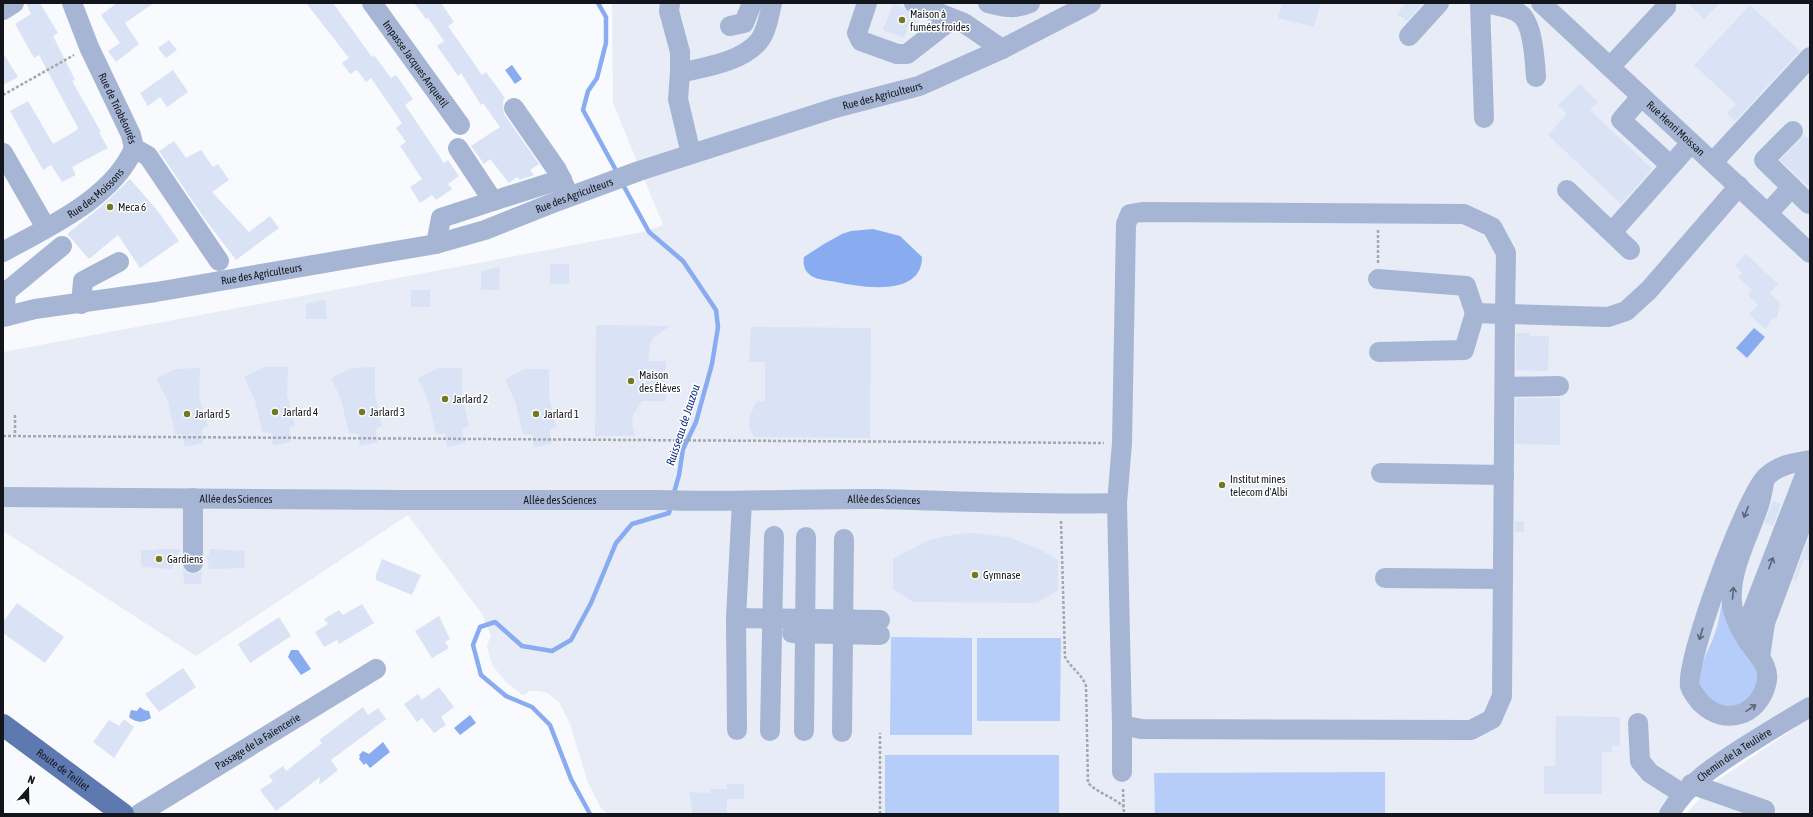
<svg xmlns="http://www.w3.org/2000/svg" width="1813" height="817" font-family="'Asap Condensed',sans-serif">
<rect width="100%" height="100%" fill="#f8fafe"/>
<path fill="#e7ecf6" d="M612,3H1810V814H1686L1715,782L1798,726L1692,773L1661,814H607L601,808L588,783L570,724L559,702L549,694L540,691H529L524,695L521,694L506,682L492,665L487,646L491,635L482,614L408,515L196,656L3,531V352L643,232L663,225L613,103Z"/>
<path fill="#b6cdf9" d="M1724,601L1751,657L1759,680L1751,698L1731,709C1725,706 1714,704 1709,699C1688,679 1708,654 1715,633C1719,623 1720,612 1722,602Z
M891,637L972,638V735H890Z
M977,638H1061L1060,721H977Z
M885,755H1059V814H885Z
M1385,772V814H1155L1154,773Z"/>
<path fill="#89abef" d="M512,65L522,79L515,84L505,70Z
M873,229L900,236L922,257C922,298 860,287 836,282C827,280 815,280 809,274C804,270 803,263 804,257L824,244L842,234L851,231Z
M1754,328L1765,337L1747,358L1736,348Z
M291,650H298L311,669L301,675L288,657Z
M140,707L144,710L149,711L151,718C143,723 136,723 129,717L131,710L137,711Z
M470,715L476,723L460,735L454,728Z
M383,742L390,752L370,768L366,763L364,765L359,759L360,757L359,755L363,751L369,754Z"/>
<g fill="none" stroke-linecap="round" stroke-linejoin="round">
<path stroke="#89abef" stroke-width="4.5" d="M598,3L606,17V43L597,78L588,91L583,110L618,174
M622,183L649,232L683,261L716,310L718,327L712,364L696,422L683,449L679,475L673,496
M590,814L571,779L550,725L532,707L506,696L481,675L473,645L480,627L495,622L522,646L552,651L571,640L591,603L616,543L632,524L669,513L671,505"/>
</g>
<path fill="#d9e3f5" d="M26,3H40L58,33L53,36L75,80L72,81L101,132L99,133L108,148L72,167L76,175L62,182L51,165L43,170L10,111L28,101L53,144L77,130L78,128L39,55L34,58L15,24L31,14Z
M117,3H154L125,23L139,44L116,62L108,51L120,43L101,15Z
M306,3H333L372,57L374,55L391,78L396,75L413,99L405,105L444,163L448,160L459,176L448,184L452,189L436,200L432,195L420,203L410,187L422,179L400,146L406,142L396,128L402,123L371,78L366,82L357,70L350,74L342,63L349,58Z
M414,3H441L454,22L448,26L482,75L486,72L505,98L503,100L504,114L539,164L530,170L534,175L520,180L517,177L509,183L490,159L484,164L471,146L500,127L483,103L481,105L461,73L458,76L437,46L444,41L428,18L426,19Z
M1282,3H1321L1314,27L1278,18Z
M1406,3H1423L1407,21L1397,14Z
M1688,3H1720L1704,19Z
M893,4L904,8L909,13L918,17L914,28L908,26L904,38L883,30Z
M1750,5L1800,51L1735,121L1727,113L1736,104L1694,65Z
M169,40L177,50L166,58L158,48Z
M3,53L18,77L3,85Z
M173,70L188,92L167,107L160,97L148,106L140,93Z
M1580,84L1598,102L1590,110L1652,169L1621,204L1548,135L1567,114L1558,105Z
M1804,135L1810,140V188L1780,160Z
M174,141L186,158L201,150L213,167L218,164L229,180L212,192L249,232L270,216L279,228L236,260L204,218L159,151Z
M130,179L157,210L179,241L140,268L118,235L89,259L67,234L103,205Z
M1746,254L1778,284L1770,293L1780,303L1777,318L1774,317L1765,329L1749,314L1758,305L1748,295L1752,290L1738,277L1742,273L1735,266Z
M550,264H569V284H550Z
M500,267L499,290H481V271Z
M411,290H430V307H411Z
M325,300L327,319H306V304Z
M596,325L670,326L653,338L650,345L648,361H666V401H642L633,415L632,424L635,436H595Z
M751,327L871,328L870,438L754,437L749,426L750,415L757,401H765V362H749Z
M1516,333H1530V336H1549L1548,371L1516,370Z
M264,367H288L287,395L295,425L289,428L291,442L282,444L273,445L271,433L262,432L255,400L244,377Z
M375,367V395L382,426L375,429L378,442L360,446L358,434L349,433L341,399L331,378L352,368Z
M200,368L199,397L208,426L202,429L203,443L185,447L182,434H175L168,401L156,378L176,369Z
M438,368H462V395L469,426L462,429L465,443L457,445L447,447L445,434H436L429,403L418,378Z
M525,369H549V396L556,427L549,430L552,443L541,446L534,448L532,435L523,434L515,401L505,379Z
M1516,398H1560V445L1515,444Z
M1773,501L1781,504L1773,526L1765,522Z
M1515,521H1524V532H1515Z
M974,533L1008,537L1035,547L1058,560V590L1037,603L913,602L893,589V559L929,540L957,534Z
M1810,535V562L1804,559L1796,581L1793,580Z
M157,549H181L172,569L141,567V550H157Z
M209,549L244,551L245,568L209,569L207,555H209Z
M382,559L421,575L412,595L376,580V575Z
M183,569L187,573L193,574L198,573L202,570L201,584H184Z
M17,603L64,637L45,663L3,633V622Z
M362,604L374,623L339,644L337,640L324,647L315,632L328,624L324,619L339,610L343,615Z
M439,616L450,639L445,642L449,648L432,658L415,631Z
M279,617L291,636L250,663L238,644Z
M183,668L196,687L159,712L145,694Z
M439,687L454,707L441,717L446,725L434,733L422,718L417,722L404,704L418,694L422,700Z
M363,707L368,715L378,708L386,719L331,760L338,770L319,785L320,777L276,811L260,790L273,781L269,776L283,766L286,771L322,743L319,740Z
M1556,716L1620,717V746H1612V752H1602V794H1544V766H1555Z
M124,719L134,727L114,758L93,742L109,720L119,726Z
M727,784H744V799H727V814H693L689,792L710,793V789H727Z"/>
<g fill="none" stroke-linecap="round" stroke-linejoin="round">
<path stroke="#a4a7ac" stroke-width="2.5" stroke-dasharray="3 2" stroke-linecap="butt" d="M3,95L74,55
M1378,263V230
M15,415V436
M3,436L1104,443
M1061,521L1065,657C1071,668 1082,674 1086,686L1088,783C1098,793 1113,797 1124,807
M1123,789L1124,814
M880,814V733"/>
<g stroke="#a5b5d3" stroke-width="20">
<path id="s1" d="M72,3L89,47L131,135L134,148L148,156L219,261"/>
<path id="s2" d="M372,3L460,125"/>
<path d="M670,3L669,11L680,52V73L678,99L691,154"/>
<path d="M867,3L857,33L861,41L897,54H907L952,19"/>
<path d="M914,3L964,23L1002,49"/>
<path d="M988,3C1003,7 1015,10 1030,3"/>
<path d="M1480,3L1484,118"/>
<path d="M1485,3C1497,6 1511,7 1520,14C1533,23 1535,62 1536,77"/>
<path id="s3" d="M1541,3L1810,253"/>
<path d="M3,10L14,3"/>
<path d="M730,26L744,23L752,3"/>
<path d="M1409,36L1439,3"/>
<path d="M1610,67L1666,7L1665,3"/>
<path d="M680,73C705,67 742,62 759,41C767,31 769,15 772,3"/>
<path d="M1641,97L1621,120L1670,165"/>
<path d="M514,108L557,170L567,191"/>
<path d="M1793,131L1764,160L1809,204"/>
<path d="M458,148L493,201L562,179"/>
<path d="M3,153L46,228"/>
<path d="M1713,162L1810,57"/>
<path d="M1567,190L1630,250"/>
<path d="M1768,213L1792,187"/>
<path d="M1612,232L1691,143"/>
<path d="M436,244L441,218L493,201"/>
<path id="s4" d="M3,252C48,227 113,198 134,148"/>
<path d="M1378,279L1466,286L1475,313L1505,314L1506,253L1492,227L1464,214L1142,212L1130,214L1126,224L1122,443L1117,503L1122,725L1141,729L1471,730L1492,719L1502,696L1505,314L1608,317L1626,311L1649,290L1739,186"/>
<path d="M81,304L83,281L119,262"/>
<path d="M7,316L5,307L6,292L62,246"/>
<path id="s5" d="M3,317L35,309L156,292L383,253L436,244L485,230L558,201L639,171L835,108L919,86L1002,49L1091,3"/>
<path d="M1379,352L1464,350L1475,313"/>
<path d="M1505,387L1559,386"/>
<path d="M1381,473L1504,475"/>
<path d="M1765,478C1763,487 1762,496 1759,505C1749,536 1729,570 1732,603C1733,616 1740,629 1747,640C1755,653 1772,666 1766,685C1758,715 1725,727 1701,703C1697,698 1692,693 1690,686C1685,661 1746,496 1766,477C1778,465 1793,463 1810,460"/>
<path id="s6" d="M3,497L403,500H657C731,503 806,498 881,499C959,501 1038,505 1117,503"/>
<path d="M193,563V498"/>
<path d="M1385,578L1503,579"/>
<path d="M736,618L880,620"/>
<path d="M792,633L880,635"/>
<path d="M1747,640L1750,617L1805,475L1810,470"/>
<path d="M1760,657L1765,623L1810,502"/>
<path d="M1638,723L1640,761L1650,773L1683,794"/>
<path d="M737,730L736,618L742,501"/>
<path d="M770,731L774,536"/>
<path d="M804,731L806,537"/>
<path d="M842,732L844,539"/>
<path d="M1122,772V725"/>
<path d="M1691,784L1765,810"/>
<path id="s7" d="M139,814L376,669"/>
<path id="s8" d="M1669,814C1689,782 1713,767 1744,747C1766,733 1787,720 1810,707"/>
</g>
<path stroke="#5e79af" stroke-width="22" id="s9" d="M3,725L123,814"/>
</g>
<defs><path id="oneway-shaft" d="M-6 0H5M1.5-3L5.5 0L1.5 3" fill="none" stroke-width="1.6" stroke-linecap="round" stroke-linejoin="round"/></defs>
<g stroke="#5c6578">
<use href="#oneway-shaft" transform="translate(1746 512) rotate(112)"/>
<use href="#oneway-shaft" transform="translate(1771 563) rotate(-69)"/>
<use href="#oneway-shaft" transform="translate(1733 593) rotate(-85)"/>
<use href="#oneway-shaft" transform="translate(1701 634) rotate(107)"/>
<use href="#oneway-shaft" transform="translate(1751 708) rotate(-34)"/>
</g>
<g fill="#727922" stroke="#fff" stroke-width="1.5">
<circle cx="902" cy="20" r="4"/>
<circle cx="110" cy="207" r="4"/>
<circle cx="631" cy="381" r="4"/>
<circle cx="445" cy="399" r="4"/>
<circle cx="275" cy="412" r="4"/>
<circle cx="362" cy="412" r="4"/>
<circle cx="187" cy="414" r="4"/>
<circle cx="536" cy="414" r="4"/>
<circle cx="1222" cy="485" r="4"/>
<circle cx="159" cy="559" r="4"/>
<circle cx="975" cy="575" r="4"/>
</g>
<g text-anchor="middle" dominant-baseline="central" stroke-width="3" stroke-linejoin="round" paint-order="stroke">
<g font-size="11" fill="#12151c" stroke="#fff" text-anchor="start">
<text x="910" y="14">Maison à<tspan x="910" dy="13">fumées froides</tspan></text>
<text x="118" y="207">Meca 6</text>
<text x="639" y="375">Maison<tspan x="639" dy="13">des Élèves</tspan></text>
<text x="453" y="399">Jarlard 2</text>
<text x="283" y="412">Jarlard 4</text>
<text x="370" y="412">Jarlard 3</text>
<text x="195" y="414">Jarlard 5</text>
<text x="544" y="414">Jarlard 1</text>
<text x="1230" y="479">Institut mines<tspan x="1230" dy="13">telecom d'Albi</tspan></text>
<text x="167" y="559">Gardiens</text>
<text x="983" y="575">Gymnase</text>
</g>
<g font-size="11" fill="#12151c" stroke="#fff">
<text stroke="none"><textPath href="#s2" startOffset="75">Impasse Jacques Anquetil</textPath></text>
<text stroke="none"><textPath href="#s5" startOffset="910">Rue des Agriculteurs</textPath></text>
<text stroke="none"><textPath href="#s1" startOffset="115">Rue de Triobéourès</textPath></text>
<text stroke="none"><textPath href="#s3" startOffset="184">Rue Henri Moissan</textPath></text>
<text stroke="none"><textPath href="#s4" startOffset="110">Rue des Moissons</textPath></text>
<text stroke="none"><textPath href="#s5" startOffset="586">Rue des Agriculteurs</textPath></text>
<text stroke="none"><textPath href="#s5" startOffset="262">Rue des Agriculteurs</textPath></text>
<text stroke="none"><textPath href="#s6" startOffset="233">Allée des Sciences</textPath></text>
<text stroke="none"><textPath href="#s6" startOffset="557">Allée des Sciences</textPath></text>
<text stroke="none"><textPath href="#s6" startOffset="881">Allée des Sciences</textPath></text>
<text stroke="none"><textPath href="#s7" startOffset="139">Passage de la Faïencerie</textPath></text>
<text stroke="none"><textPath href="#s8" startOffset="89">Chemin de la Teulière</textPath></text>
<text stroke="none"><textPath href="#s9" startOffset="75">Route de Teillet</textPath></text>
</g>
<g font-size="12" font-style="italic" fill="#143481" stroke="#fff">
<text transform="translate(683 425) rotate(-72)">Ruisseau de Jauzou</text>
</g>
</g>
<rect width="1813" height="817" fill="none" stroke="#12151c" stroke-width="8"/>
<g transform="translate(28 789) rotate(20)" stroke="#ffffff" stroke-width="3" paint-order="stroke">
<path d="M0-3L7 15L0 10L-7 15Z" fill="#12151c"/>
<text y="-6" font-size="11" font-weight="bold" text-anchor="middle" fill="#12151c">N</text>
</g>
</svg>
